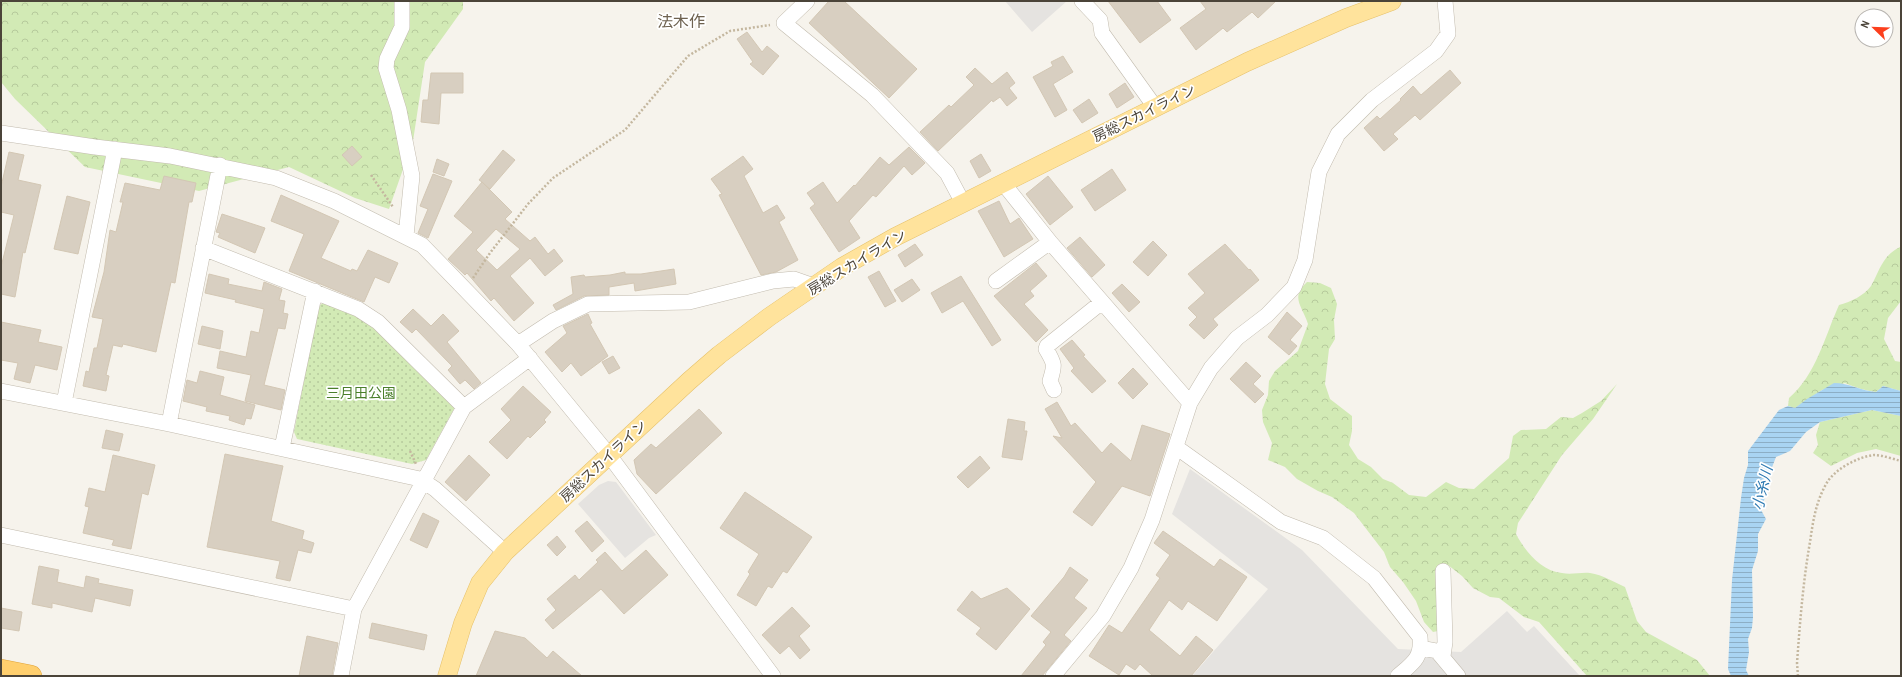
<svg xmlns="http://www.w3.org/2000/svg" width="1902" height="677" font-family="'Archivo Narrow','Noto Sans JP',sans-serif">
<defs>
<pattern id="forest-crowns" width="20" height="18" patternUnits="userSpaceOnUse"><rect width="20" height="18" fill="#d2eab5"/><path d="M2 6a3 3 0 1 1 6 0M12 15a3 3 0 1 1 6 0" fill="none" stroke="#b6ca9c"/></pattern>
<pattern id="park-dots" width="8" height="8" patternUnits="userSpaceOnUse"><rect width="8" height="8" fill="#d2eab5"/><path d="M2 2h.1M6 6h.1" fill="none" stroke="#b6ca9c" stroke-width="1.8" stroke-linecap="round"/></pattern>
<pattern id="water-rules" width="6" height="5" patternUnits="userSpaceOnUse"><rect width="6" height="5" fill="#a9d4f2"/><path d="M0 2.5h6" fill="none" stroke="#8caec5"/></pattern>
</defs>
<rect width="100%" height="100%" fill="#f6f3ec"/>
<path fill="url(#forest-crowns)" d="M1,1H463V9L425,62L413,141L389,209L355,198L289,167L199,191L85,167L15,99L1,82Z
M1900,247L1901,301L1888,318L1884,339L1895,361L1901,362V391L1883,386L1876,392C1867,391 1854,387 1845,383L1822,390L1795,408L1788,406L1789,398C1816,375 1825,336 1839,305C1850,302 1864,296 1871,286C1880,270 1882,256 1900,247Z
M1307,282L1320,283L1331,288L1337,304L1334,320L1335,339L1329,349L1325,384L1330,399L1352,416V431L1349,445L1358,459L1371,467L1383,479L1393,483L1409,495L1426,497L1446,482L1459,488L1474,489L1509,458L1513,436L1521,430L1546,429L1561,417L1573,418L1582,413L1601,401L1617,384L1593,419L1562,455L1518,523L1516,534C1525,551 1541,571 1562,573C1571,575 1581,572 1590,573C1603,575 1614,582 1625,587L1637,621L1646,632L1697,660L1710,676H1587L1539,622L1524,617L1499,598L1490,597L1473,588L1462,576L1448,565L1439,567L1438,631L1433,632L1424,622L1416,601L1403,582L1390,567L1384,552L1354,513L1332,497L1318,491L1297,479L1285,467L1268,460L1272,443L1263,422L1262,410L1268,395L1269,381L1275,371L1298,351L1308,324C1302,305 1290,298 1307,282Z
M1872,410L1901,416V456L1876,449L1857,453L1831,466L1813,453L1818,445L1816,435L1820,422Z"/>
<path fill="url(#park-dots)" d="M325,301L367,320L455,407L426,460L412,464L297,439L294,432L318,307Z"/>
<path fill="#e5e3e0" d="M1005,1H1067L1032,32Z
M1190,469L1302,550L1398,649L1461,652L1507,611L1527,632L1534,626L1580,676H1192L1268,589L1172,514Z
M608,481L616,482L656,535L649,538L625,558L578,504L599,485Z"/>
<path fill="url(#water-rules)" d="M1834,383C1849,383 1862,391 1876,392L1883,386L1901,391V416L1872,410L1820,422L1806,432L1790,451L1776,457L1766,483V494L1761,510L1766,519L1758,534V551L1752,570L1753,617L1752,628L1748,639L1749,652L1746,670L1749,676H1731L1728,669L1732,580L1741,498L1744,478L1748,465V451L1779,410L1788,406L1795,408L1807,399Z"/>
<path fill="#d8cfc1" stroke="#d3c7b4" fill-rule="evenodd" d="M829,1H844L917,69L889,98L809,23Z
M1108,1H1157L1171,20L1140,43Z
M1200,1H1276L1258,18L1252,12L1227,32L1223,28L1196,50L1180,28L1206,9Z
M747,32L762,52L767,46L779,56L763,75L750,64L753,62L737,39Z
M1063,56L1073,72L1053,84L1067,110L1055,117L1033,77L1053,66L1051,62Z
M975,68L992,84L1007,72L1015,83L1009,88L1017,98L1007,106L1000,97L993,102L992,100L938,151L920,132L949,105L951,107L974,85L966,77Z
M1450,70L1461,83L1420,120L1415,115L1393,134L1398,139L1384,151L1364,128L1377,116L1380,119L1401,100L1400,99L1413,86L1421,95Z
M431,73H463V93H441L439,124L421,122L423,100H428Z
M1125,83L1134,97L1117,108L1109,94Z
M1089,99L1098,113L1082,123L1073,110Z
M352,146L362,157L352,166L342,155Z
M909,147L925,163L923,165L912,175L904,166L876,197L873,195L849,221L860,238L839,252L810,208L815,204L807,193L823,182L837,203L854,185L855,186L880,157L889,165Z
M503,150L515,160L490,189L482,182L512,212L505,219L530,241L535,237L548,254L554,249L563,261L545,276L530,258L510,276L534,303L514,321L494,298L491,301L467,273L465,275L448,259L473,232L454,216L482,182L479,180ZM496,229L520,249L497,270L476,250Z
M9,152L24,155L18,180L41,185L25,253L23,252L15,297L1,294V267L14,215L1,212V187Z
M981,154L991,171L979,178L970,161Z
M743,156L753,169L744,176L763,213L777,205L785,218L779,222L798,260L776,272L761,275L719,195L722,194L711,179Z
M437,159L449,164L444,176L433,172Z
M1112,169L1126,190L1095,211L1081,190Z
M433,174L452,181L428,238L418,233L428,209L420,206Z
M164,176L196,183L192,202H189L175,283L171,282L156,352L123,344L122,347L113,345L106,375L109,376L106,391L83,386L86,371L89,372L94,348H97L103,319L92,317L104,272L110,230L116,232L123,202H120L125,183L160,190Z
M1048,176L1073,207L1050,225L1026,194Z
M281,195L339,221L321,258L351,271L352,269L357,271L368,250L398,263L389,283L375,277L364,302L289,271L304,234L271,221Z
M67,196L90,202L78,254L54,249Z
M999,201L1010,224L1019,218L1033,239L1004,257L978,211Z
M222,214L265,228L255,253L218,237L220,233L216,232Z
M1080,237L1105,265L1092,277L1067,248Z
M1153,241L1167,255L1148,276L1133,262Z
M915,244L923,255L905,267L898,255Z
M1225,244L1249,270L1250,269L1259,280L1213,319L1218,325L1204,339L1189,325L1197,317L1188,308L1205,293L1188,274Z
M1036,263L1047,276L1030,291L1034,296L1024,304L1048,330L1036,342L994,296Z
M674,269L676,284L635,291L634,283L609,287V295L584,296L556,310L553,305L573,294L571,277L584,275L585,277L610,275L625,272V274H641Z
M879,271L896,301L885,307L868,277Z
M209,274L229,279L228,284L262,291L264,282L282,289L279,300L285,301L283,313L288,314L285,329L278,328L264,385L285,390L281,410L245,401L251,375L217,368L220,351L246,357L251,331L259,333L264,309L235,302L236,300L205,293Z
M961,276L1001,340L992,346L963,301L942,313L931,293Z
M912,279L920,290L902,302L894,290Z
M1122,284L1140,302L1129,312L1112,293Z
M413,309L431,326L443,314L459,331L447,342L481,383L474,389L465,380L460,384L448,370L452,366L416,329L412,333L400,322Z
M1287,312L1302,326L1290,340L1297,346L1289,355L1268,337Z
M588,314L592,323L590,324L608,356L581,376L571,363L562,372L545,352L567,333L563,326Z
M1,322L41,330L38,342L62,347L57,370L35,365L30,383L14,379L18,363L1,360Z
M202,326L223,331L220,349L198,344Z
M1072,340L1085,355L1083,356L1106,381L1092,393L1071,371L1074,368L1060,349Z
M613,356L620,368L609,374L602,362Z
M1246,362L1261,376L1253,384L1264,394L1255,403L1230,379Z
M1133,368L1148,384L1133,399L1118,383Z
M200,371L224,377L220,395L255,405L251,419L246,418L244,425L229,420L230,416L206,411L207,407L183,401L187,380L197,383Z
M523,386L551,412L544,420L546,422L530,438L528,436L507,459L489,442L511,420L501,409Z
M1057,402L1071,426L1075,423L1102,453L1111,443L1131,461L1142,425L1170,434L1150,496L1122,486L1092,526L1073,512L1096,482L1053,436L1062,438L1045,409Z
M699,409L722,433L656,494L637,474L634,460L651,444L656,448Z
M1008,419L1025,422L1024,431H1027L1022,460L1002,457Z
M106,430L123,434L119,451L102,448Z
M225,454L283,466L271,521L304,531L302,539L314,543L311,553L298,550L290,581L276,578L280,561L207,547Z
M113,455L155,465L148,495L142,493L131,549L112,545L114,540L83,533L89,507L85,506L89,488L105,492Z
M469,455L490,475L466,501L445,482Z
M980,456L990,468L968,488L957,477Z
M745,492L812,537L787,573L783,571L772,588L768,586L756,606L737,595L750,574L748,572L759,554L720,528Z
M423,513L439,521L427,548L410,540Z
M587,521L604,541L592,552L575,531Z
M1163,531L1214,567L1220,559L1247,577L1217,621L1188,601L1182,610L1169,600L1149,630L1180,656L1196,636L1213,650L1191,676H1153L1140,664L1135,670L1126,664L1119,675L1089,656L1109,625L1122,633L1160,578L1156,575L1170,555L1154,543Z
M557,536L566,547L557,556L547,545Z
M646,550L668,575L624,614L601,589L553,629L545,620L556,610L547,599L575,575L579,580L598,562L596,560L605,552L622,571Z
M39,566L59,570L57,582L84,588L86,576L99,579L98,583L133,590L130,606L95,598L92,612L52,603V608L32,604Z
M1070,567L1088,580L1074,598L1087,608L1064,635L1071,641L1042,676H1021L1046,645L1043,642L1051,632L1031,616L1064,577Z
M1007,588L1030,609L996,650L976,634L981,628L957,610L972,591L981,599Z
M792,607L810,626L799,636L810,650L800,659L789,646L780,654L762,635Z
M1,608L22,612L19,631L1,628Z
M372,623L427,635L424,650L369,638Z
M495,631L525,638L547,658L553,651L582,676H476Z
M307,636L338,643L332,676H299Z"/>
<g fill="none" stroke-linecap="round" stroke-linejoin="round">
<defs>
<path id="minor" d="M402,1V27L387,59L386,68L399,110L412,176L406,236
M807,1L784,23L872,95L947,173L963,203
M1082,1L1100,20L1102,33L1155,107
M1,133L95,147L170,156L276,178L334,201L422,245L518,344L609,455L773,676
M1003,183L1050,242L1190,403
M203,248L358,309L378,322L464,407
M996,281L1050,242
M518,344L553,321L588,304L689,302L773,281L794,279L814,286
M1054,390L1050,381C1055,365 1055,364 1046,349L1047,346L1102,302
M1,391L169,424L420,479L435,489L505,552
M64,403L115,149
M169,424L220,165
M1176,447L1281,522L1323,538L1374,578L1420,637C1422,658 1413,663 1398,676
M282,448L315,291
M1,535L354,609
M1421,648L1437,651L1458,676
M1443,656L1445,642L1443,571
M341,676L354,609L464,407L530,358
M1053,676L1103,616L1131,568L1152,520L1190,403L1211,368L1237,338L1267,315L1294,287L1305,260L1319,172L1338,134L1372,100L1436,51L1448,34L1445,1"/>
<path id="major" d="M447,676L463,623L480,583L505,552L689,381L719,355L769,317L842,267L895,237L1247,62L1346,18L1392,1"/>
<path id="highway" d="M1,670L31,676"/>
</defs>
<use href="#minor" stroke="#c2bbae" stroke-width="16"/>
<use href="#major" stroke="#e6c16a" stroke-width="19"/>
<use href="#highway" stroke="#e0a43c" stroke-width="22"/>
<path stroke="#c4b79f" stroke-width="2.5" stroke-dasharray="2 2" stroke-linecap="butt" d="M371,175L393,207
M473,278L490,253L528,204L553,178L625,130L688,56L730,31L770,25
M410,451L416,464
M1798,676L1797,663C1800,622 1803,582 1810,542C1813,521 1816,500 1828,481C1837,468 1858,457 1874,455C1882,455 1893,459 1901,461"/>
<use href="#minor" stroke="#fff" stroke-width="15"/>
<use href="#major" stroke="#ffe39c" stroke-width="18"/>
<use href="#highway" stroke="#ffcf6e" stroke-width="21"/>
</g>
<g text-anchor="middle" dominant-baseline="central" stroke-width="3.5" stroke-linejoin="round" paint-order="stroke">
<g font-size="14" fill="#4b4439" stroke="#fff">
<text transform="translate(1144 113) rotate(-26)">房総スカイライン</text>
<text transform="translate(857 262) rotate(-31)">房総スカイライン</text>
<text transform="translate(603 461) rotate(-43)">房総スカイライン</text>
</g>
<g font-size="14" fill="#4a7f2a" stroke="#fff">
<text x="361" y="393">三月田公園</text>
</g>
<g font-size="15" font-style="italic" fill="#2e7ab2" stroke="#fff">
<text transform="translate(1762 488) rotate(-77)">小糸川</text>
</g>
<g font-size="16" fill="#6e6250" stroke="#fff">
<text x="681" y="21">法木作</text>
</g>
</g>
<rect width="1902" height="677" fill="none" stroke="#4b4439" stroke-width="4"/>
<g transform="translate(1874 28) rotate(293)"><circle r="19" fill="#ffffff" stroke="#b7b4b0"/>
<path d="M0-3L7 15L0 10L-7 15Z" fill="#fc3f1d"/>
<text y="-6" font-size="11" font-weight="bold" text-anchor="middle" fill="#4b4439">N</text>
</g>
</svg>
